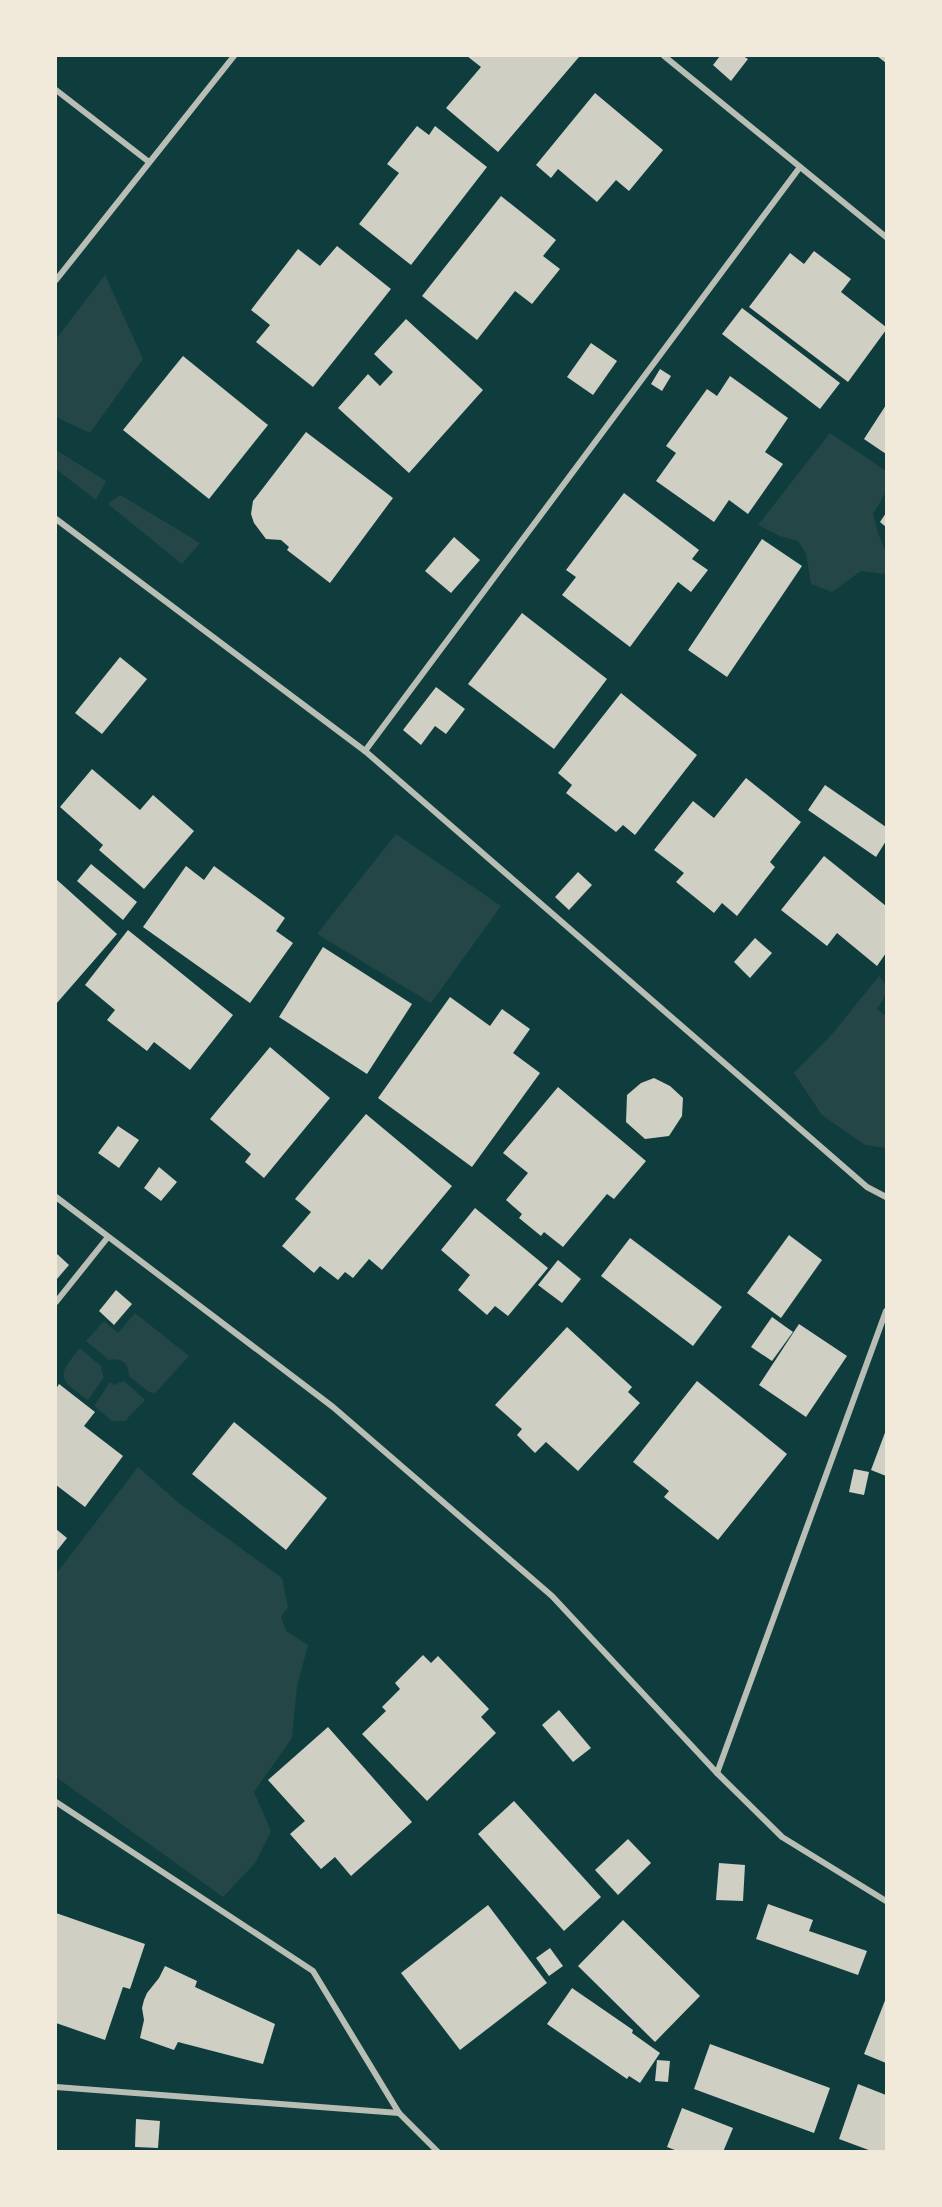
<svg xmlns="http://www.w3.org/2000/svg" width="942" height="2207" font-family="'Golos Text',sans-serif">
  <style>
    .green { fill: #244646 }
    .building { fill: #cfcfc3 }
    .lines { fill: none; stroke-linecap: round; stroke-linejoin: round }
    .minor { stroke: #b8beb3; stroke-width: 6 }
  </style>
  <rect width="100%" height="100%" fill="#0f3d3e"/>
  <g class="green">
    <path d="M105 275 143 359 90 433 56 417V339Z"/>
    <path d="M830 433 886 471V492L873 514 878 533 886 553V574L861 571 832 592 811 584 806 554 798 541 780 536 758 525Z"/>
    <path d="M56 450 106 481 96 500 56 469Z"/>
    <path d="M120 495 200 543 182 564 108 504Z"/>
    <path d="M396 834 501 906 431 1003 317 934Z"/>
    <path d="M879 976C891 990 886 994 877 1009L886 1016V1148L865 1145 822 1115 794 1073 833 1033Z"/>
    <path d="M135 1313 189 1356 155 1393 149 1392 129 1376C129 1363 120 1357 109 1360L86 1341 104 1321 118 1333Z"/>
    <path d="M80 1348 102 1367 101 1370 104 1377 88 1400C58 1378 56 1377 80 1348Z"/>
    <path d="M124 1381 145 1400 125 1421H112L94 1406 110 1382 114 1385Z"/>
    <path d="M138 1467 180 1504 282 1578 288 1607 281 1617 286 1631 308 1645 297 1686 292 1738 254 1792 271 1831 256 1862 223 1897 56 1777V1574Z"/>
  </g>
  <g class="building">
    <path d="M467 56H577L579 57 498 152 446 108 481 67Z"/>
    <path d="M720 56H743L748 59 731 81 713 65Z"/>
    <path d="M877 56H886V63Z"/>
    <path d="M595 93 663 150 629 191 616 180 597 202 558 169 551 178 536 165Z"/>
    <path d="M417 126 429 135 435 126 487 167 411 265 359 224 399 173 387 164Z"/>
    <path d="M501 196 556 240 543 256 560 269 532 304 515 291 477 340 422 296Z"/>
    <path d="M337 246 391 289 313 387 256 342 270 325 251 310 298 249 320 266Z"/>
    <path d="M814 251 851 279 841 292 886 327V330L848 382 749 307 790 253 804 264Z"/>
    <path d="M742 308 840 383 820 409 722 334Z"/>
    <path d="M406 319 483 390 409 473 338 408 368 374 380 386 393 372 374 354Z"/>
    <path d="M591 343 617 361 593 395 567 377Z"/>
    <path d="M183 356 268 425 209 499 123 430Z"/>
    <path d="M660 369 671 376 662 391 651 384Z"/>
    <path d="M730 376 788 418 765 452 783 464 748 514 729 500 714 522 656 481 676 453 666 446 707 389 717 396Z"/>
    <path d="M886 405V454L864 439Z"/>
    <path d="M306 432 393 498 330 583 287 550 289 547 281 540 266 539 254 523 251 514 253 501Z"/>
    <path d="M624 493 699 550 692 559 708 570 691 592 678 582 630 647 562 595 576 577 566 570Z"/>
    <path d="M886 513V527L880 522Z"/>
    <path d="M454 537 480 560 451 593 425 571Z"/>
    <path d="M762 539 802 566 727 677 688 650Z"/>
    <path d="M522 613 607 679 554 749 468 684Z"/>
    <path d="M120 657 147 679 102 734 75 713Z"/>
    <path d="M436 687 465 709 446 734 435 726 421 745 403 730Z"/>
    <path d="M621 693 697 755 635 835 623 825 616 832 566 793 572 785 558 773Z"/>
    <path d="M92 769 140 810 153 795 194 831 144 889 99 850 103 845 60 807Z"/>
    <path d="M746 778 801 822 770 862 775 867 737 916 722 903 714 913 676 882 684 873 654 850 693 801 714 818Z"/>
    <path d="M825 785 886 827V841L876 857 808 810Z"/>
    <path d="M824 856 886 906V953L877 966 837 933 827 946 781 910Z"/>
    <path d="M91 864 137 902 123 920 77 881Z"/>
    <path d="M186 866 204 880 214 866 285 918 276 931 293 943 250 1003 143 927Z"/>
    <path d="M578 872 592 885 569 910 555 897Z"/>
    <path d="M56 879 117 934 56 1004Z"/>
    <path d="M128 930 233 1015 190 1070 154 1042 147 1051 107 1020 115 1010 85 985Z"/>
    <path d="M755 938 772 953 750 978 734 962Z"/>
    <path d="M323 947 412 1004 367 1074 279 1017Z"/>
    <path d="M450 997 490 1026 502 1009 530 1029 513 1053 540 1073 472 1167 378 1098Z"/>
    <path d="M270 1047 330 1098 264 1178 245 1162 251 1154 210 1119Z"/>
    <path d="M654 1078 670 1086 683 1098 682 1116 669 1136 645 1139 626 1122 627 1095 641 1083Z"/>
    <path d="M558 1087 646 1161 614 1199 607 1194 563 1247 544 1232 541 1236 519 1218 522 1214 506 1200 528 1173 503 1153Z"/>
    <path d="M366 1114 452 1186 382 1270 369 1259 353 1278 345 1272 338 1280 320 1266 314 1273 282 1246 311 1212 295 1199Z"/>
    <path d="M118 1126 139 1140 119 1168 98 1153Z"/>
    <path d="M159 1167 177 1182 161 1201 144 1188Z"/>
    <path d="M475 1208 548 1268 508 1316 495 1306 487 1315 458 1290 470 1275 441 1250Z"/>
    <path d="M789 1235 822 1260 781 1318 747 1293Z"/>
    <path d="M630 1238 722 1307 693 1346 601 1276Z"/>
    <path d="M56 1253 69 1265 57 1279 56 1278Z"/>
    <path d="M558 1260 581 1279 562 1303 538 1285Z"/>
    <path d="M116 1290 132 1304 114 1325 99 1311Z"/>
    <path d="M772 1317 793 1332 772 1361 751 1347Z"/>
    <path d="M799 1324 847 1356 806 1417 759 1385Z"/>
    <path d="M567 1327 632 1387 628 1392 640 1403 578 1471 546 1442 535 1453 517 1435 522 1429 495 1405Z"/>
    <path d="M697 1381 787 1454 718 1540 664 1497 669 1491 633 1462Z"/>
    <path d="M59 1384 95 1412 84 1426 123 1456 85 1507 56 1485V1389Z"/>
    <path d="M234 1422 327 1498 286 1550 192 1474Z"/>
    <path d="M886 1430V1476L871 1470Z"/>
    <path d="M854 1469 869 1472 864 1495 849 1492Z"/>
    <path d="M56 1529 67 1538 56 1552Z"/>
    <path d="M423 1655 431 1663 438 1656 489 1709 481 1717 496 1733 427 1801 362 1734 386 1711 382 1707 400 1689 395 1683Z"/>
    <path d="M559 1710 591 1748 573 1762 542 1725Z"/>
    <path d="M328 1727 412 1822 351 1876 335 1857 321 1869 290 1834 305 1821 268 1780Z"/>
    <path d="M514 1801 601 1897 564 1931 478 1834Z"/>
    <path d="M628 1839 651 1863 618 1895 595 1870Z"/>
    <path d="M719 1863 745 1865 743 1901 716 1900Z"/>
    <path d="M768 1904 813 1920 809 1931 867 1951 858 1975 756 1939Z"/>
    <path d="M488 1905 547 1983 460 2050 401 1973Z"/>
    <path d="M56 1913 145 1944 130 1989 123 1987 105 2040 56 2023Z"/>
    <path d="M623 1920 700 1996 655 2042 578 1966Z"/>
    <path d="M550 1948 563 1966 549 1976 536 1958Z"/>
    <path d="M165 1966 197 1981 195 1987 275 2024 263 2064 178 2042 174 2050 140 2038 144 2020 142 2008 144 2000 147 1993 159 1978Z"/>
    <path d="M572 1988 633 2030 632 2033 660 2053 640 2083 629 2076 627 2079 547 2024Z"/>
    <path d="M886 1998V2063L864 2054Z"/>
    <path d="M710 2044 830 2088 814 2133 694 2089Z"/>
    <path d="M657 2060 670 2061 668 2082 655 2081Z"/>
    <path d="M858 2084 886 2095V2152H874L839 2139Z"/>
    <path d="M682 2108 733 2128 723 2152H680L667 2147Z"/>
    <path d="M136 2119 160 2121 158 2148 135 2147Z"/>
  </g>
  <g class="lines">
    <g class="minor">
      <path d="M664 56 886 237"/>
      <path d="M56 90 149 162"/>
      <path d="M56 280 234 56"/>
      <path d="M56 519 365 751 867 1187 886 1197"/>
      <path d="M365 751 800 167"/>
      <path d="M56 1197 333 1407 552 1596 717 1773 782 1837 886 1901"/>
      <path d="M56 1302 108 1237"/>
      <path d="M717 1773 886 1311"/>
      <path d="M56 1802 313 1971 399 2113 438 2152"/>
      <path d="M56 2087 399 2113"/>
    </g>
  </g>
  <rect width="942" height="2207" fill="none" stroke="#f1e9da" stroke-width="114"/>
</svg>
